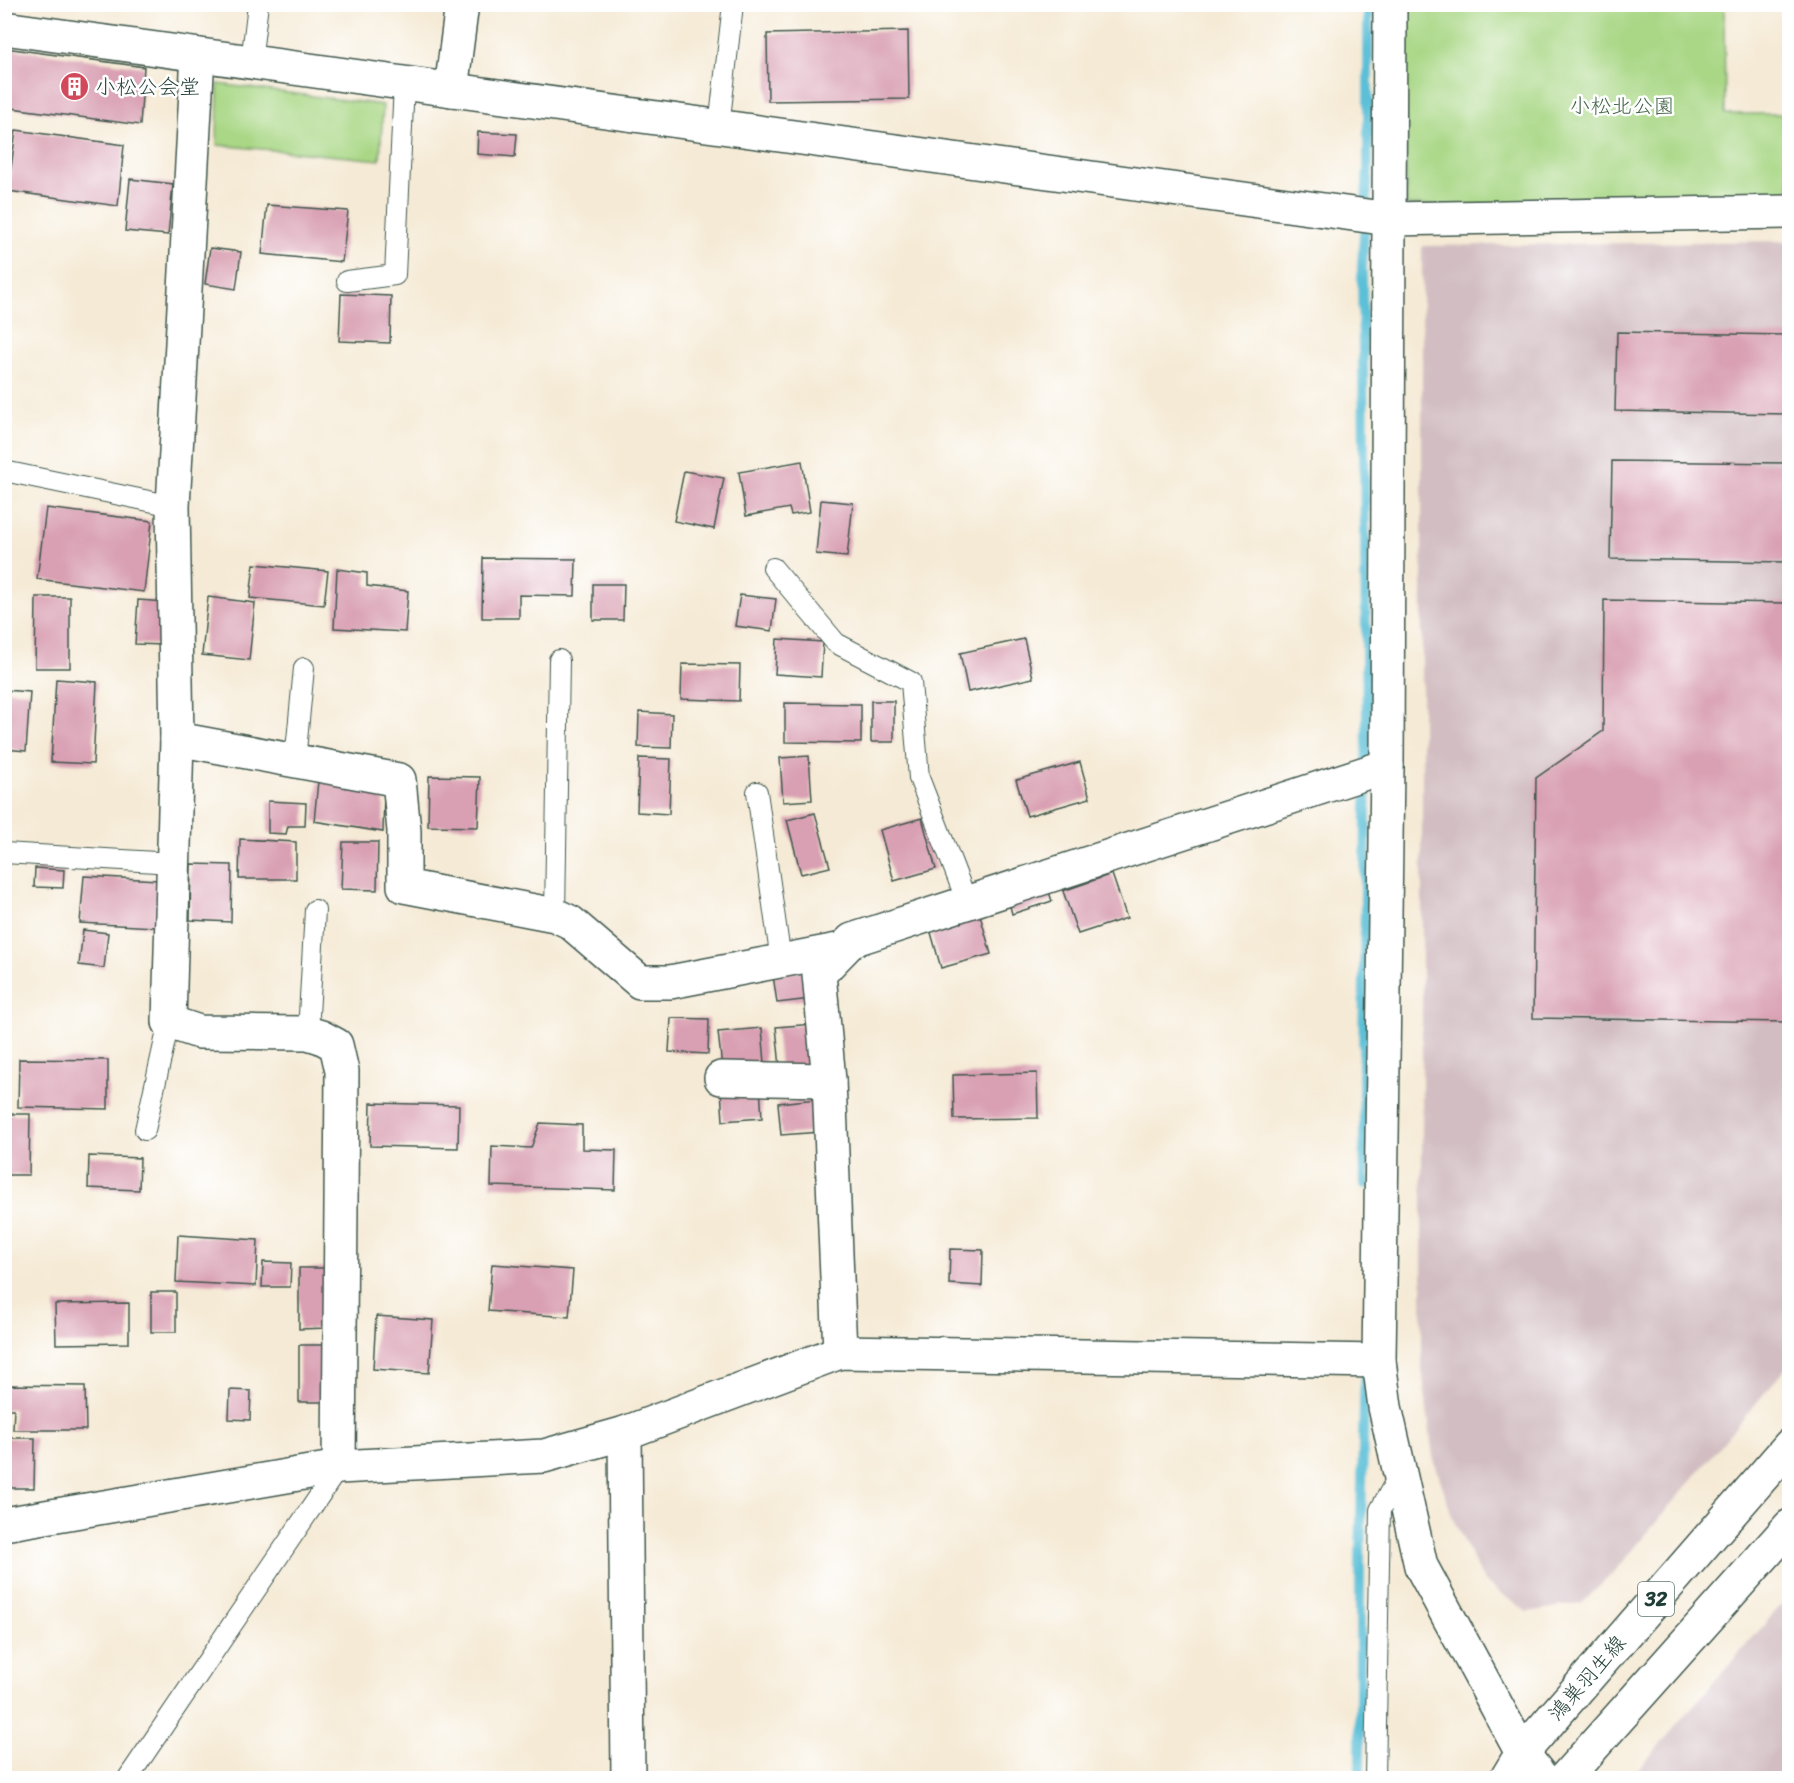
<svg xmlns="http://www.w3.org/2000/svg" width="1794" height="1783" font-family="Sriracha,'Klee One',sans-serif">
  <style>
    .industrial { fill: #d2bec2 }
    .green { fill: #a9d785; stroke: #648a5c; stroke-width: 1.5 }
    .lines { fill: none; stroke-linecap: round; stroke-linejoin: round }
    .stream { stroke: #5abfd7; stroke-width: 10 }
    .building { fill: #d9a0b3 }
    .service-casing { stroke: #3f574c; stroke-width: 22 }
    .minor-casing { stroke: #3f574c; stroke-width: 36 }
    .tertiary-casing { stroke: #3f574c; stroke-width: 36 }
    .primary-casing { stroke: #3f574c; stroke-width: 36 }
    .service { stroke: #fff; stroke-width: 20 }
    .minor { stroke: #fff; stroke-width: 33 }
    .tertiary { stroke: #fff; stroke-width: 33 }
    .primary { stroke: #fff; stroke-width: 33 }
    .labels { text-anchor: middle; stroke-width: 5; stroke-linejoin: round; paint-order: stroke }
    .shield { fill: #fff; stroke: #627771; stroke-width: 1.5 }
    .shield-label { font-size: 20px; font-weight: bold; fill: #1f3d34 }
    .poi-label { font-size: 21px; fill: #1f3d34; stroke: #fff; text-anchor: start }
    .park-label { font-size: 21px; fill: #426448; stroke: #fff }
    .street-label { font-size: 21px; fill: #1f3d34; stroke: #fff }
  </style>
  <rect width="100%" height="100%" fill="#fff"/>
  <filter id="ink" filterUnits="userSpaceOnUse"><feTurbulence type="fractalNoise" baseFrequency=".0167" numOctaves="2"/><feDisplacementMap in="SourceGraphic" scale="12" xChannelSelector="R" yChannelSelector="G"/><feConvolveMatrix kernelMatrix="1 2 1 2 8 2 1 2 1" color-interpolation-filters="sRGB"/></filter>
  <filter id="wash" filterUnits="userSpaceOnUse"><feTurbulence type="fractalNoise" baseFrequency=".008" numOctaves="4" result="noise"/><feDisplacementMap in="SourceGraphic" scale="24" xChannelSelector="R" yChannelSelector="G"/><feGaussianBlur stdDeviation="1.35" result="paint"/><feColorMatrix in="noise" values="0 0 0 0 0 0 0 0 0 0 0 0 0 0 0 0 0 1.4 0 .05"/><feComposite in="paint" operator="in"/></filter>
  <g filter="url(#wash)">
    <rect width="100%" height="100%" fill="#f5ead5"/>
    <g class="industrial">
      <path d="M1789 241V1364L1616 1570 1582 1603 1527 1612 1484 1581 1453 1519 1433 1457 1422 1369V246Z"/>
      <path d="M1789 1596V1778H1631Z"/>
    </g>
    <g class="green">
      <path d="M1405 5H1724L1725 114H1789V210L1406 205Z"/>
      <path d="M218 84 383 105 380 160 217 145Z"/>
    </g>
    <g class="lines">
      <g class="stream">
        <path d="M1365 1184 1363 1067 1367 724 1362 268 1368 169V4"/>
        <path d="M1360 1778V1560L1365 1368"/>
      </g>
    </g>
    <g id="blocks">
      <g class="building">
        <path d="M908 31 909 99 768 101 767 34Z"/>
        <path d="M5 48 144 67 140 125 4 107Z"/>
        <path d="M16 130 124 145 118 206 8 191Z"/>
        <path d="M478 132 517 134 515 157 477 154Z"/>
        <path d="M130 179 173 184 168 235 125 231Z"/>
        <path d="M267 205 348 211 342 262 262 254Z"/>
        <path d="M210 248 241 252 236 289 205 284Z"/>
        <path d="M341 294 391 296 390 343 339 341Z"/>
        <path d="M1617 332 1790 335V414L1615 411Z"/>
        <path d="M802 461 810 512 791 515 789 508 746 516 739 472Z"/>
        <path d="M1612 461 1790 463V562L1610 559Z"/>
        <path d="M684 471 724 478 714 529 674 521Z"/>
        <path d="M821 500 853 503 847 557 816 554Z"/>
        <path d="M46 508 152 521 144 592 37 579Z"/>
        <path d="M483 558 576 559 575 596 519 595V618H482Z"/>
        <path d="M254 564 328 571 324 605 250 598Z"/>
        <path d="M337 569 367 573V586L408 591 405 632 334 628Z"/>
        <path d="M593 584H624L623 620H593Z"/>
        <path d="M740 595 776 599 772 631 735 626Z"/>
        <path d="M36 597H70V668H35Z"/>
        <path d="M208 597 255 603 249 660 202 655Z"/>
        <path d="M138 600 166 602 164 645 135 644Z"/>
        <path d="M1604 600 1790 603V1022L1533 1018 1536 778 1603 731Z"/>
        <path d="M777 639 823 642 821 677 775 674Z"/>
        <path d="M1024 639 1033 678 968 692 960 653Z"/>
        <path d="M682 664 740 665 739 701 681 699Z"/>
        <path d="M56 679 97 682 93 764 51 762Z"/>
        <path d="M4 690 30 692 26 751 4 749Z"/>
        <rect x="871" y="701" width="23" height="41"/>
        <path d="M785 703 861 704V743L785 742Z"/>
        <path d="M639 712 672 714 671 748 638 747Z"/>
        <path d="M809 756 812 800 783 802 780 758Z"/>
        <path d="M639 758 671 759 669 814 637 812Z"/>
        <path d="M1080 762 1090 798 1027 816 1016 780Z"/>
        <path d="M429 776 480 777 478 827 428 826Z"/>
        <path d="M318 781 384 790 383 832 314 821Z"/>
        <path d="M268 801 306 803 305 826H288L286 834 268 833Z"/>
        <path d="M815 813 830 867 801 874 787 820Z"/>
        <path d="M922 818 936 869 894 881 880 830Z"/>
        <path d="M240 839 296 842V879H239Z"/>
        <path d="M343 842H378L377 890 341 889Z"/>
        <path d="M191 864 232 865 231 922 190 920Z"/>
        <path d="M35 868 64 870 63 888 34 887Z"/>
        <path d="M1112 874 1127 918 1078 934 1063 891Z"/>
        <path d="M84 876 158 880 155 927 80 923Z"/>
        <path d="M1047 886 1052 901 1012 914 1008 898Z"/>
        <path d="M980 915 991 954 941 968 930 929Z"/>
        <path d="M83 930 108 933 104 968 79 965Z"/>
        <path d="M806 970 811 999 777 1003 773 975Z"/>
        <path d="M671 1018 709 1019 708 1054 669 1052Z"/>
        <path d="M814 1024 818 1063 780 1067 776 1027Z"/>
        <path d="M762 1028 765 1063 722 1067 718 1032Z"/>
        <path d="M19 1059 108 1060V1109L18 1107Z"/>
        <path d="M1037 1073 1038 1118 954 1119 953 1075Z"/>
        <path d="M760 1087 762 1118 723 1121 721 1090Z"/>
        <path d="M817 1099 820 1132 781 1135 778 1103Z"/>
        <path d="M371 1103 459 1105 458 1148 370 1146Z"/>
        <path d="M4 1114H30L29 1175H4Z"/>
        <path d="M540 1123 582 1125V1149L616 1150 615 1190 491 1186 492 1146 531 1148Z"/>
        <path d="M89 1156 140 1158 139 1190 88 1188Z"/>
        <path d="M178 1235 258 1240 256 1286 176 1282Z"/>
        <path d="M950 1249 983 1250 982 1286 949 1284Z"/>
        <path d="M263 1262 291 1263 290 1287H262Z"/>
        <path d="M492 1264 573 1270 569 1317 488 1311Z"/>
        <path d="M299 1268H328L329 1328 299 1329Z"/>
        <rect x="151" y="1292" width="25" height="40"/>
        <path d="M129 1303V1343L56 1344 55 1304Z"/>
        <path d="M376 1316 433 1320 429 1373 373 1369Z"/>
        <rect x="299" y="1345" width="29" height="57"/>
        <path d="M4 1385 85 1386 86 1430H13L14 1409H4Z"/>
        <path d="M230 1390 251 1391 250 1420 229 1419Z"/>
        <path d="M4 1438H35L34 1488H4Z"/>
      </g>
    </g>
  </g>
  <g filter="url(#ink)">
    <use href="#blocks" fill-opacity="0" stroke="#3f574c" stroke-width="1.5"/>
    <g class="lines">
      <defs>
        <g id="service">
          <path d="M251 62 258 4"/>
          <path d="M719 127 733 4"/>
          <path d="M347 281 395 275 404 84"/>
          <path d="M4 471 173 506"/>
          <path d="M773 568 836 643 911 682 919 778 967 902"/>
          <path d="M295 761 304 668"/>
          <path d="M757 792 781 961"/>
          <path d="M4 853 173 863"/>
          <path d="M555 915 559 660"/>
          <path d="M308 1033 315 910"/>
          <path d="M145 1130 169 1022"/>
          <path d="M128 1778 339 1467"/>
          <path d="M1375 1778 1380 1510 1400 1473"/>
        </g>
        <g id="minor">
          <path d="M4 28 1389 219 1790 212"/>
          <path d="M451 90 462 4"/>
          <path d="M1389 219 1390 4"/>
          <path d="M177 739 399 780 404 831V886L555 915 570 922 640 982H670L843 949"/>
          <path d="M721 1078 829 1080"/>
          <path d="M840 1352 829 1080 819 974 852 940 1387 766"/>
          <path d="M339 1467 544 1456 625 1433"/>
          <path d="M4 1524 339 1467 342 1071 336 1045 321 1037 308 1033 199 1032 169 1022 177 739 173 506 198 55"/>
        </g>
        <g id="tertiary">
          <path d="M1389 219 1387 766 1379 1361 1385 1407 1421 1566 1522 1753 1542 1778"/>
          <path d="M628 1778 625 1433 840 1352 1379 1361"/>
        </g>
        <g id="primary">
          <path d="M1507 1778 1522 1753 1790 1445"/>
          <path d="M1565 1778 1790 1526"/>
        </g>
      </defs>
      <use href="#service" class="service-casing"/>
      <use href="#minor" class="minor-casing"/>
      <use href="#tertiary" class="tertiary-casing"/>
      <use href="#primary" class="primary-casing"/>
      <use href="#service" class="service"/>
      <use href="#minor" class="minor"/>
      <use href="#tertiary" class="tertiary"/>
      <use href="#primary" class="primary"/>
    </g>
  </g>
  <defs>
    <symbol id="building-disc" viewBox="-11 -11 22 22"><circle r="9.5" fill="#d1495b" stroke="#fff"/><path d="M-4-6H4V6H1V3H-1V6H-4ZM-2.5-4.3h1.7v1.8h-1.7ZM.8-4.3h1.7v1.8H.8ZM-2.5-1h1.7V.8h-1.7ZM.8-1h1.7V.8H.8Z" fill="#fff"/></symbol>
  </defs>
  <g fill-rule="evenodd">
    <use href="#building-disc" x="58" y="70" width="33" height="33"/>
  </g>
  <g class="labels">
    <rect class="shield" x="1638" y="1582" width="36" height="34" rx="4.5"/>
    <g class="shield-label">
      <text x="1656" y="1606">32</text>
    </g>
    <g class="poi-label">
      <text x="95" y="94">小松公会堂</text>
    </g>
    <g class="park-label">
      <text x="1622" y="113">小松北公園</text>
    </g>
    <g class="street-label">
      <text transform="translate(1587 1678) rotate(-49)" y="7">鴻巣羽生線</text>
    </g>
  </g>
  <rect width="1794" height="1783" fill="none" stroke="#fff" stroke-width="24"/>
</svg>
